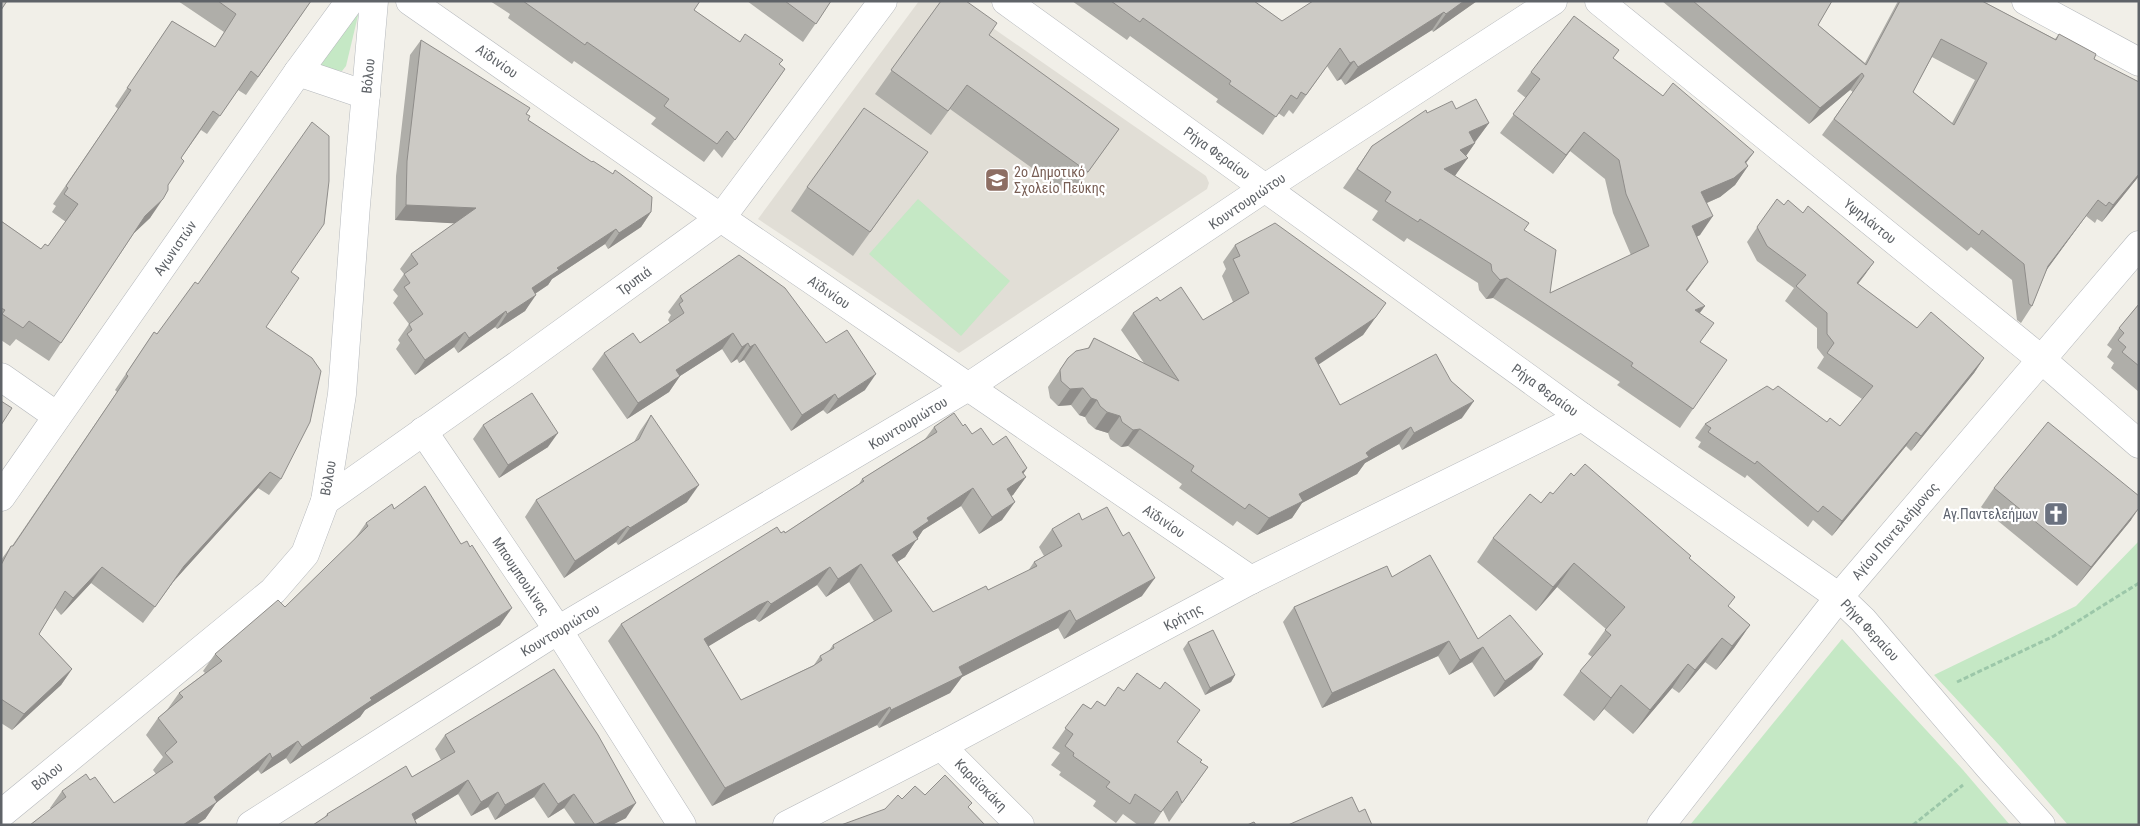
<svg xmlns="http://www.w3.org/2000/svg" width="2140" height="826" font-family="'Roboto Condensed',sans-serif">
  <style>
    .education { fill: #e1ded6 }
    .green { fill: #c5e8c5 }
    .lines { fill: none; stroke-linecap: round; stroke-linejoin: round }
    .street-casing { stroke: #b5b8bc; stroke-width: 29 }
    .path { stroke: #9cc7a9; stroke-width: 3; stroke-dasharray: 5 2.5; stroke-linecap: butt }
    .street { stroke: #fff; stroke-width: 28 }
    .wall { fill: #afaea9; fill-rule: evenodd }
    .shaded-wall { fill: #8f8d8a }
    .building { fill: #cccac5; stroke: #8f8d8a; fill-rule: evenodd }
    .labels { text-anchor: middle; stroke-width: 4.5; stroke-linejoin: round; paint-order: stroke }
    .street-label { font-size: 14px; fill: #5f6368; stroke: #fff }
    .education-label { font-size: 14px; fill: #785e54; stroke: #fff; text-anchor: start }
    .worship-label { font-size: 14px; fill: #5b616d; stroke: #fff; text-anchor: end }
  </style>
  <rect width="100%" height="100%" fill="#f1efe8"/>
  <path class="education" d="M919 1H954L1206 176 1209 183 1207 189 959 353 758 219Z"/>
  <g class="green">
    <path d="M361 3 346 66 342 71 319 68Z"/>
    <path d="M918 199 1010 281 961 336 869 254Z"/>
    <path d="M2139 541V825H2068L2000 746 1934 675 2076 606Z"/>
    <path d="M1842 639 1963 770 2010 825H1690Z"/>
  </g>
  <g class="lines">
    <defs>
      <g id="street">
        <path d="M410 1 721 218 1251 580"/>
        <path d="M1006 1 1582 417 1839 597 1863 620 1988 766 2041 825"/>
        <path d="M1599 1 2042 360 2139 444"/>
        <path d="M2026 1 2139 62"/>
        <path d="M298 72 366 95"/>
        <path d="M1 377 57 416"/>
        <path d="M423 431 558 630 682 825"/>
        <path d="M1 497 298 72 350 1"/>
        <path d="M325 501 519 364 721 218 883 1"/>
        <path d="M941 746 1020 825"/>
        <path d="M1 814 273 591 305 554 325 501 342 394 356 205 374 1"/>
        <path d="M251 825 558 630 968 387 1265 188 1553 1"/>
        <path d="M787 825 941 746 1251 580 1582 417"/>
        <path d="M1661 825 1839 597 2139 245"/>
      </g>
    </defs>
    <use href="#street" class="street-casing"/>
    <g class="path">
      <path d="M1957 682 2054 636 2139 583"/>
      <path d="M1913 825 1963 785"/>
    </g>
    <use href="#street" class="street"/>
  </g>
  <g class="wall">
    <path d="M178 1H311L246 95 238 90 207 134 201 130 181 158 168 185 150 218 134 233 49 361 16 339 10 346 1 340V221L41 249 48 246 66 222 52 212 56 206 53 204 118 109 115 106 172 21 215 47 224 32Z"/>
    <path d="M490 1H700L694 10 740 42 785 69 722 158 714 149 704 162 651 124 656 118 574 61 572 64 508 18 510 14Z"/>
    <path d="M747 1H831L803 42Z"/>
    <path d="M941 1 1119 129 1071 196 950 109 931 135 875 94Z"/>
    <path d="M1072 1H1254L1282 21 1477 1 1433 32 1432 30 1345 85 1341 79 1337 81 1327 66 1293 114 1289 110 1284 117 1278 113 1263 135 1216 102 1218 99 1130 36 1127 40Z"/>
    <path d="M1662 1H1832L1818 25 1865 63 1898 1H1982L2055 39 2059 34 2094 59 2139 176 2102 222 2097 219 2095 223 2086 216 2047 269 2032 306 2021 323 2017 320 2012 280 1971 247 1967 251 1822 135 1853 92 1850 90 1809 124ZM1932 57 1975 80 1952 123 1913 92Z"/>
    <path d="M421 40 526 114 528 120 651 212 641 227 608 249 605 244 552 279 548 285 535 294 525 311 497 329 495 327 458 353 454 347 415 375 396 349 400 343 398 340 409 324 393 303 398 296 393 290 404 274 400 269 411 254 455 223 395 220 396 176 410 55Z"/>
    <path d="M1613 58 1663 96 1754 152 1746 163 1748 166 1735 185 1720 197 1707 203 1700 235 1696 237 1694 281 1687 291 1699 313 1700 342 1693 409 1680 428 1617 385 1620 382 1524 318 1493 298 1486 299 1479 290 1478 283 1407 238 1404 242 1372 220 1378 211 1343 188 1372 146 1427 113 1456 109 1489 123 1475 142H1474L1475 143 1466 156 1455 176 1524 230 1550 293 1631 255 1613 213 1605 179 1570 151 1553 174 1500 133 1526 98 1517 91 1531 72Z"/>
    <path d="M928 152 853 256 791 211 807 187Z"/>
    <path d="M1777 199 1784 205 1803 213 1874 262 1858 284 1917 328 1984 358 1974 373 1911 451 1906 446 1832 536 1813 520 1808 527 1747 475 1745 478 1698 447 1701 442 1695 438 1705 424 1773 390 1827 422 1840 426 1862 399 1817 368 1824 357 1817 348V328L1785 301 1794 288 1757 261 1747 242Z"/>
    <path d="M1235 245 1386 303 1363 335 1318 364 1340 405 1462 418 1402 450 1399 444 1365 463 1357 474 1302 503 1292 518 1257 535 1237 521 1233 526 1179 488 1182 484 1128 446 1121 447 1110 439 1108 433 1095 429 1088 423 1085 417 1079 415 1071 405 1058 406 1050 398 1048 387 1068 358 1088 348 1094 338 1144 363 1121 330 1133 313 1160 301 1203 320 1233 302 1222 276 1226 269 1223 262Z"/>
    <path d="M291 272 266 327 281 479 269 495 258 488 173 582 143 623 91 583 61 615 55 608 39 634 72 669 61 685 12 730 1 723V560L11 546H12L117 392 115 390 154 332 157 334 198 284Z"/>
    <path d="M680 296 826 343 865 390 827 414 823 410 791 431 744 360 739 363 737 359 731 363 722 349 680 376 669 392 627 419 592 369 604 353 640 343 670 323 668 320 671 315 668 312Z"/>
    <path d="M2139 304V392L2111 368 2114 363 2107 357 2112 349 2107 345 2119 328Z"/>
    <path d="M651 415 687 502 618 545 616 542 564 578 525 517 536 500 634 442 640 431Z"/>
    <path d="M483 425 548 447 499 478 473 439Z"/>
    <path d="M963 426 972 434 993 445 1027 468 1023 474 1026 477 1013 495 1011 496 1002 520 979 534 961 506 923 530 905 557 897 562 933 612 988 590 1028 571 1034 562 1044 556 1039 547 1052 529 1082 520 1142 596 1064 639 1058 628 962 677 950 693 879 728 877 725 712 806 608 641 621 624 781 533H785L859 484 862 479 925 439 934 427ZM849 582 874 621 833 645 828 652 820 656 814 665 741 700 708 646 747 623 755 619 759 622 817 585 826 597Z"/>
    <path d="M1994 488 2131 520 2077 586 1981 507Z"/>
    <path d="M1553 494 1689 559 1728 606 1750 625 1734 648 1716 670 1705 662 1679 693 1672 688 1633 734 1604 709 1594 721 1563 695 1580 671 1592 657 1588 654 1606 629 1557 587 1536 611 1477 562 1493 538Z"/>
    <path d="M394 509 500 625 365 710 360 717 290 764 286 758 261 774 258 770 216 803 205 819 51 809 50 808 62 791 90 780 114 803 156 774 153 770 163 757 146 735 158 718 167 710 179 693 205 673 203 671 215 654 285 607 354 540 366 523Z"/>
    <path d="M1392 577 1478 639 1532 669 1494 697 1472 662 1449 675 1438 656 1322 708 1283 622 1294 607Z"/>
    <path d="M1188 642 1235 675 1231 682 1205 695 1183 649Z"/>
    <path d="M1083 704 1091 709 1105 706 1178 742 1200 762 1208 767 1169 822 1163 810 1153 825H1138L1123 814 1116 823 1093 806 1096 801 1059 775 1061 772 1051 765 1060 753 1052 748Z"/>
    <path d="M445 735 626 818 612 825H576L564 808 548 818 534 797 495 820 488 807 471 816 458 794 415 820 324 818 327 814 412 777 441 760 435 749Z"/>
  </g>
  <g class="shaded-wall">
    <path d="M1464 1H1477L1433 32 1446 14Z"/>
    <path d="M1444 12 1432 30 1345 85 1358 67Z"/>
    <path d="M1354 61 1341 79 1337 81 1350 63Z"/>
    <path d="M1862 73 1850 90 1809 124 1820 108Z"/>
    <path d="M1489 123 1475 142 1455 151 1469 132Z"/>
    <path d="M1584 132 1570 151 1553 174 1566 155Z"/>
    <path d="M1475 143 1463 160 1468 158 1454 177 1444 169 1460 150Z"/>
    <path d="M1754 152 1740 171 1748 166 1735 185 1720 197 1688 211 1701 192 1745 162Z"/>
    <path d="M2139 174V176L2102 222 2113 205Z"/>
    <path d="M163 199 150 218 132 235 145 216Z"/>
    <path d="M2098 200 2086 216 2037 283 2048 266Z"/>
    <path d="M406 205 476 208 465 224 395 220Z"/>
    <path d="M651 212 641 227 608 249 619 233Z"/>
    <path d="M1713 216 1700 235 1678 246 1692 226Z"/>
    <path d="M616 229 605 244 552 279 548 285 521 303 532 288 557 268Z"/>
    <path d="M1708 262 1694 281 1673 309 1686 290Z"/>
    <path d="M1874 262 1864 276 1847 297 1857 283Z"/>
    <path d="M1507 278 1493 298 1486 299 1500 280Z"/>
    <path d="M536 295 525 311 497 329 507 314Z"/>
    <path d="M1705 306 1691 325 1695 310Z"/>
    <path d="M506 311 495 327 458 353 469 338Z"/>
    <path d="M1375 318 1363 335 1303 375 1315 358Z"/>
    <path d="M465 332 454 347 415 375 425 360Z"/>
    <path d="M733 333 722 349 680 376 669 392 627 419 638 403 676 370Z"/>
    <path d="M748 343 737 359 731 363 742 347Z"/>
    <path d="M755 344 744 360 739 363 750 347Z"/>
    <path d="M1984 358 1974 373 1911 451 1921 436Z"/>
    <path d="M876 374 865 390 827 414 838 399Z"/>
    <path d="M1083 388 1071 405 1058 406 1070 389Z"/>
    <path d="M835 394 823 410 791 431 802 415Z"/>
    <path d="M1091 398 1097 400 1085 417 1079 415Z"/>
    <path d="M1474 401 1462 418 1402 450 1414 433Z"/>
    <path d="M1107 412 1120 416 1108 433 1095 429Z"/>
    <path d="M1411 427 1399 444 1365 463 1357 474 1302 503 1292 518 1257 535 1269 518 1299 494 1366 453 1371 449Z"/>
    <path d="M1140 429 1128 446 1121 447 1133 430Z"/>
    <path d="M1916 432 1906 446 1832 536 1842 521Z"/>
    <path d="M558 433 548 447 499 478 508 465Z"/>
    <path d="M1027 468 1017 483 1026 477 1013 495 994 507 1007 489 1022 472Z"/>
    <path d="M270 472 258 488 173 582 143 623 184 566Z"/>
    <path d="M699 485 687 502 618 545 630 528Z"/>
    <path d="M973 488 961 506 923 530 905 557 880 573 892 555 927 518Z"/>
    <path d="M1015 502 1002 520 979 534 992 517Z"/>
    <path d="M2139 508 2131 520 2077 586 2091 567Z"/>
    <path d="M628 526 616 542 564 578 575 561Z"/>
    <path d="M1574 563 1557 587 1536 611 1553 587Z"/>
    <path d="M861 564 849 582 826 597 838 579Z"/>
    <path d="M102 567 91 583 61 615 73 598Z"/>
    <path d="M830 567 817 585 759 622 771 604Z"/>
    <path d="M1155 578 1142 596 1064 639 1076 621Z"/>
    <path d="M768 601 755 619 747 623 691 657 704 639 759 605Z"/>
    <path d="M512 608 500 625 365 710 360 717 290 764 302 747 370 698Z"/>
    <path d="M1070 610 1058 628 962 677 950 693 879 728 891 710 959 667Z"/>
    <path d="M1750 625 1734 648 1716 670 1732 646Z"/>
    <path d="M1722 638 1705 662 1679 693 1695 670Z"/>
    <path d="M1449 641 1438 656 1322 708 1332 693Z"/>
    <path d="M1483 647 1472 662 1449 675 1460 660Z"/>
    <path d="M1543 654 1532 669 1494 697 1505 681Z"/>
    <path d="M1688 664 1672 688 1633 734 1650 710Z"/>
    <path d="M72 669 61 685 12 730 24 714Z"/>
    <path d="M1235 675 1231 682 1205 695 1210 688Z"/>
    <path d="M1621 685 1604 709 1594 721 1611 698Z"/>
    <path d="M890 707 877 725 712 806 725 788Z"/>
    <path d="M298 741 286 758 261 774 272 758Z"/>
    <path d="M270 753 258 770 216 803 205 819 196 825H183L214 797Z"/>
    <path d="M468 780 458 794 407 825 412 814Z"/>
    <path d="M544 783 534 797 495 820 505 805Z"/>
    <path d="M498 792 488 807 471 816 481 802Z"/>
    <path d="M574 794 564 808 548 818 558 804Z"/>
    <path d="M636 803 626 818 612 825H595Z"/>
  </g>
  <g class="building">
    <path d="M1 1H7L1 10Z"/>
    <path d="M218 1H311L258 77 251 71 220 116 213 111 181 158 184 161 168 185V190L163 199 145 216 61 343 29 321 23 328 2 314 5 310 1 308V221L41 249 45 244 48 246 78 204 64 194 68 188 66 186 131 90 127 88 172 21 215 47 236 14Z"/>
    <path d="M523 1H700L694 10 740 42 745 34 783 60 779 64 785 69 735 140 727 131 717 144 664 106 669 99 587 42 585 45Z"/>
    <path d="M785 1H831L816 24Z"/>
    <path d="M941 1H966L997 23 989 35 1119 129 1088 172 967 85 948 111 891 70Z"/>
    <path d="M1111 1H1254L1282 21 1313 1H1464L1446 14 1444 12 1358 67 1354 61 1350 63 1340 48 1306 95 1301 92 1297 99 1291 95 1276 117 1229 84 1231 81 1143 18 1140 22Z"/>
    <path d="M1693 1H1832L1818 25 1866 65 1900 1H1982L2056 40 2059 34 2096 54 2094 59 2139 82V174L2113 205 2109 202 2106 206 2098 200 2048 266 2032 306 2029 304 2024 264 1982 230 1979 235 1834 119 1864 76 1862 73 1820 108ZM1941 39 1987 63 1954 125 1913 92Z"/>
    <path d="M1574 16 1619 50 1613 58 1663 96 1673 83 1754 152 1745 162 1748 166 1734 178 1701 192 1713 216 1692 226 1708 262 1686 290 1705 306 1695 310 1714 323 1700 342 1727 360 1693 409 1631 366 1633 363 1538 299 1507 278 1500 280 1492 271 1491 264 1420 219 1418 222 1385 201 1391 192 1357 169 1372 146 1426 110 1427 113 1452 101 1456 109 1476 99 1489 123 1469 132 1475 143 1460 150 1468 158 1444 169 1529 223 1524 230 1556 250 1550 293 1649 246 1626 194 1619 160 1584 132 1566 155 1513 114 1540 79 1531 72Z"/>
    <path d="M421 40 530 108 526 114 530 116 528 120 592 162 593 161 613 174 615 170 652 197 651 212 619 233 616 229 557 268 559 270 532 288 536 295 507 314 506 311 469 338 465 332 425 360 407 334 412 330 409 324 423 314 404 287 410 283 404 274 418 264 411 254 476 208 406 205 407 161Z"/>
    <path d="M864 108 928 152 870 232 807 187Z"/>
    <path d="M312 122 329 136V181L324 224 291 272 299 278 266 327 312 358 321 371 310 422 281 479 270 472 184 566 155 607 102 567 73 598 65 591 39 634 72 669 24 714 1 699V565L11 546H13L128 376 126 374 154 332 157 334 195 282 198 284Z"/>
    <path d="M1777 199 1784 205 1788 200 1803 213 1808 206 1874 262 1857 283 1917 328 1931 312 1984 358 1921 436 1916 432 1842 521 1823 506 1818 512 1757 461 1755 464 1708 432 1711 428 1705 424 1767 386 1773 390 1778 386 1827 422 1830 418 1840 426 1873 386 1827 353 1834 343 1827 334V313L1796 286 1806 275 1767 246 1757 227Z"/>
    <path d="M1275 223 1386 303 1375 318 1315 358 1340 405 1436 354 1451 381 1474 401 1414 433 1411 427 1371 449 1366 453 1369 457 1299 494 1303 501 1269 518 1249 504 1245 509 1191 471 1194 466 1140 429 1133 430 1122 422 1120 416 1107 412 1100 406 1097 400 1091 398 1083 388 1070 389 1061 381 1060 370 1068 358 1076 351 1089 348 1094 338 1179 381 1133 313 1157 297 1160 301 1181 287 1203 320 1249 293 1233 259 1240 256 1235 245Z"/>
    <path d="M739 255 785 288 826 343 847 330 876 374 838 399 835 394 802 415 755 344 750 347 748 343 742 347 733 333 676 370 680 376 638 403 604 353 633 333 640 343 684 313 679 304 683 301 680 296Z"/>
    <path d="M2139 304V366L2122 352 2126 347 2118 340 2124 333 2119 328Z"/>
    <path d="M532 393 558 433 508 465 483 425Z"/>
    <path d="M1 401 12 408 1 425Z"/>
    <path d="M954 413 963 426 965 424 972 434 981 428 993 445 1006 436 1027 468 1022 472 1026 477 1007 489 1015 502 992 517 973 488 927 518 929 521 913 532 918 539 892 555 933 612 986 586 988 590 1037 566 1034 562 1062 546 1052 529 1079 513 1082 520 1107 507 1123 536 1129 532 1155 578 1076 621 1070 610 959 667 963 675 891 710 890 707 725 788 621 624 777 527 781 533 784 531 785 533 864 481 862 479 937 432 934 427ZM861 564 892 611 833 645 834 648 820 656 822 660 813 666 741 700 704 639 759 605 768 601 771 604 830 567 838 579Z"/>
    <path d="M651 415 699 485 630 528 628 526 575 561 536 500 639 439Z"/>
    <path d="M2048 422 2139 496V508L2091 567 1994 488Z"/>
    <path d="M1585 464 1691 556 1689 558 1735 597 1728 606 1750 625 1732 646 1722 638 1695 670 1688 664 1650 710 1621 685 1611 698 1580 671 1611 635 1605 630 1625 607 1574 563 1553 587 1493 538 1530 494 1541 503 1550 492 1553 494 1571 473 1574 476Z"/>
    <path d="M425 486 461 544 467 541 470 547 472 545 512 608 370 698 372 700 302 747 298 741 272 758 270 753 214 797 217 802 183 825H30L66 797 62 791 86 774 90 780 95 777 114 803 173 762 165 753 177 742 158 718 183 697 179 693 222 661 215 654 278 600 285 607 368 526 366 523 392 504 394 509Z"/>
    <path d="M1430 555 1478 639 1510 615 1543 654 1505 681 1483 647 1460 660 1449 641 1332 693 1294 607 1387 566 1392 577Z"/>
    <path d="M1213 630 1235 675 1210 688 1188 642Z"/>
    <path d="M554 669 598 735 636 803 595 825 574 794 558 804 544 783 505 805 498 792 481 802 468 780 412 814 417 825H313L328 815 327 814 406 766 412 777 455 752 445 735Z"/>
    <path d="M1137 673 1160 689 1165 682 1200 710 1177 742 1202 760 1200 762 1208 767 1182 803 1177 791 1161 812 1135 794 1130 804 1106 787 1110 782 1073 756 1074 753 1065 746 1073 734 1065 728 1083 704 1091 709 1097 701 1105 706 1118 687 1124 691Z"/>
    <path d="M945 775 972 803 968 807 985 825H841L885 809 898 795 902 799 915 786 925 795Z"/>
    <path d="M1352 797 1359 812 1365 809 1372 825H1288Z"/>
    <path d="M1254 822 1256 825H1247Z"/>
  </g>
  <defs>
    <symbol id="school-square" viewBox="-11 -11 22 22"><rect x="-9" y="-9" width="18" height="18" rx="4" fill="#8d6e63" stroke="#fff"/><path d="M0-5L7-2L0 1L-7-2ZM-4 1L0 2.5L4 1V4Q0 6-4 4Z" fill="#fff"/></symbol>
    <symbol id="church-square" viewBox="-11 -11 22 22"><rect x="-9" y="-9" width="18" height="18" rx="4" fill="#6b7280" stroke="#fff"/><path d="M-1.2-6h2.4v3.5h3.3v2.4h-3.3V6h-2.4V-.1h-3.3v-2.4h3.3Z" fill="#fff"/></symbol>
  </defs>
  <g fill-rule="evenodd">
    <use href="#school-square" x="983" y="166" width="28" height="28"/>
    <use href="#church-square" x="2042" y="500" width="28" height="28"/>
  </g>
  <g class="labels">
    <g class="street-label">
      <text transform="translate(497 61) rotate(35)" y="5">Αϊδινίου</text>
      <text transform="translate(368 76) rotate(-84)" y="5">Βόλου</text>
      <text transform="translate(1217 153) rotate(36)" y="5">Ρήγα Φεραίου</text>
      <text transform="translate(1247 201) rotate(-34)" y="5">Κουντουριώτου</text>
      <text transform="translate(1870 221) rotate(39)" y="5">Υψηλάντου</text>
      <text transform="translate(175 248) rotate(-55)" y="5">Αγωνιστών</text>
      <text transform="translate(634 281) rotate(-36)" y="5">Τρυπιά</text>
      <text transform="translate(829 292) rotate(34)" y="5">Αϊδινίου</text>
      <text transform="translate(1545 390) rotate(36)" y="5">Ρήγα Φεραίου</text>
      <text transform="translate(908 423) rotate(-31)" y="5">Κουντουριώτου</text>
      <text transform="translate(328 478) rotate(-80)" y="5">Βόλου</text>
      <text transform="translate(1164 521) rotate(34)" y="5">Αϊδινίου</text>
      <text transform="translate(1895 531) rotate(-49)" y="5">Αγίου Παντελεήμονος</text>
      <text transform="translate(521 576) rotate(56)" y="5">Μπουμπουλίνας</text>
      <text transform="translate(1183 617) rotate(-28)" y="5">Κρήτης</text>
      <text transform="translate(560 630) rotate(-31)" y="5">Κουντουριώτου</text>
      <text transform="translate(1870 630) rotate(47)" y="5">Ρήγα Φεραίου</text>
      <text transform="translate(47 776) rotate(-39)" y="5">Βόλου</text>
      <text transform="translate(981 785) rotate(45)" y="5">Καραϊσκάκη</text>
    </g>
    <g class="education-label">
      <text x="1014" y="177">2ο Δημοτικό<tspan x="1014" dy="16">Σχολείο Πεύκης</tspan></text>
    </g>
    <g class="worship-label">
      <text x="2038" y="519">Αγ.Παντελεήμων</text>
    </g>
  </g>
  <rect width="2140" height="826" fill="none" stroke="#5f6368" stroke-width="5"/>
</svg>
